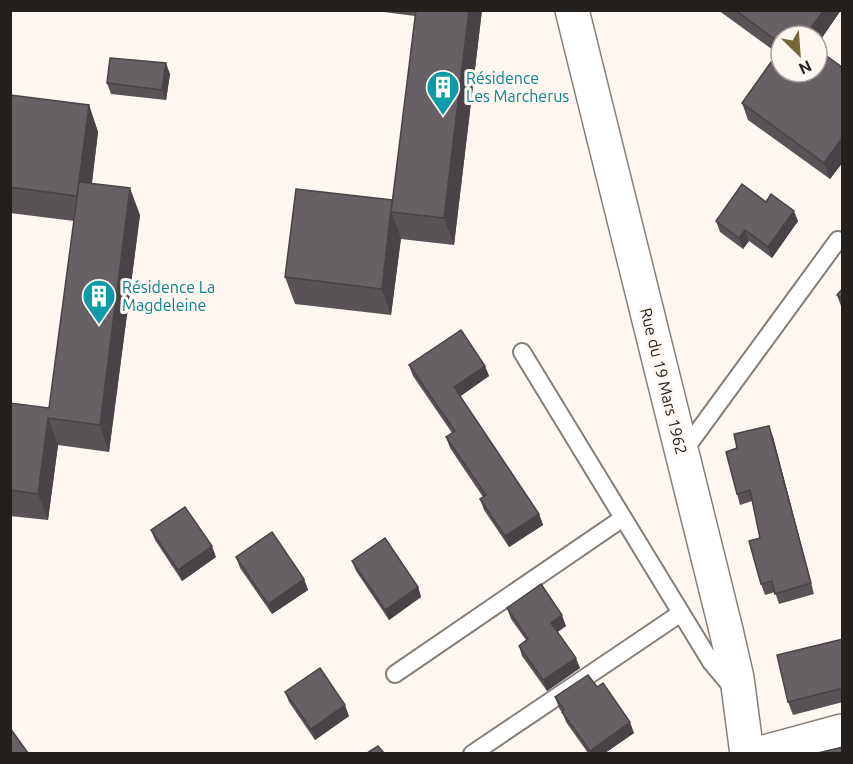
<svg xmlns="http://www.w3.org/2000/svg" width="853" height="764" font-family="Ubuntu,sans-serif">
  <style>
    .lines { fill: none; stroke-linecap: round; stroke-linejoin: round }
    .lane-casing { stroke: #857f7a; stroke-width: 20 }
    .street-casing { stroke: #857f7a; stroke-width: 36 }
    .lane { stroke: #fff; stroke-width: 16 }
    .street { stroke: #fff; stroke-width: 33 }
    .wall { fill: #595357 }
    .shaded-wall { fill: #484347 }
    .building { fill: #676065; stroke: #484347; stroke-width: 1.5 }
    .labels { text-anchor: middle; stroke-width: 6; stroke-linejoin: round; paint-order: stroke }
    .culture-label { font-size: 16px; fill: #0d838f; stroke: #fef7f1; text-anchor: start }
    .street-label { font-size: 16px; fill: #23201e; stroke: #fef7f1 }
  </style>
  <rect width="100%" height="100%" fill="#fef7f1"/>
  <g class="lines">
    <defs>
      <g id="lane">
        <path d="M522 352 711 662 732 687"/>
        <path d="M683 452 838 240"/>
        <path d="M395 674 623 518"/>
        <path d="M472 754 681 613"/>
      </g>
      <g id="street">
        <path d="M572 10 726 630 737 678 747 754"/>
        <path d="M757 754 842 731"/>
      </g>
    </defs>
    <use href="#lane" class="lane-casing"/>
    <use href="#street" class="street-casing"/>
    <use href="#lane" class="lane"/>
    <use href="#street" class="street"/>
  </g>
  <g class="wall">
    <path d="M368 10H482L454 245 401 239V238L391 315 295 304 285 277 393 202 415 16Z"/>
    <path d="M718 10H841L817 45V36H781V72L843 68V162L830 179 748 120 742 103 777 53Z"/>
    <path d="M170 74 166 100 111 94 107 83Z"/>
    <path d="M10 95 89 105 98 132 92 183 140 215 109 452 58 445 48 520 10 516V403L49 408 74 221 10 213Z"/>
    <path d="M766 202 798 221 772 258 749 241 743 249 720 232 716 221Z"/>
    <path d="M843 288V307L841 306 837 295Z"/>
    <path d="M409 365 485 366 489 376 460 396 539 514 543 525 509 547 484 510 480 499 483 497 450 448 446 437 452 433 413 376Z"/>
    <path d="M773 437 814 594 779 604 775 592 765 595 761 584 760 538 752 501 740 505 737 494Z"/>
    <path d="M151 530 216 557 182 581 155 540Z"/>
    <path d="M236 557 304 579 308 590 272 614 240 568Z"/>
    <path d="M352 561 418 587 421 597 389 620 356 571Z"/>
    <path d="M507 608 566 626 558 632 580 668 547 691 522 656 519 646 526 640 511 619Z"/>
    <path d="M843 639V702L793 715 788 702Z"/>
    <path d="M597 687 634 733 605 753H588L566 722 563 714 559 708 555 697Z"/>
    <path d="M285 692 349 716 315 740 289 702Z"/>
  </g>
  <g class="shaded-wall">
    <path d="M469 10H482L454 245 444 218Z"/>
    <path d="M824 10H841L817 45V36H805Z"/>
    <path d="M166 63 170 74 166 100 162 90Z"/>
    <path d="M89 105 98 132 87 222 77 196Z"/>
    <path d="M843 137V162L830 179 824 163Z"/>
    <path d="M130 188 140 215 109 452 100 425Z"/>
    <path d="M392 200 391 212 401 238 391 315 382 289Z"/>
    <path d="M794 211 798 221 772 258 768 247Z"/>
    <path d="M745 230 749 241 743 249 739 238Z"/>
    <path d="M485 366 489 376 458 398 454 387Z"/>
    <path d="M48 418 58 445 48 520 38 494Z"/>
    <path d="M769 426 773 437 814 594 811 583Z"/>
    <path d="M539 514 543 525 509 547 505 536Z"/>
    <path d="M212 546 216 557 182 581 178 570Z"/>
    <path d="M304 579 308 590 272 614 268 604Z"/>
    <path d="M418 587 421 597 389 620 385 610Z"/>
    <path d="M562 615 566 626 555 633 551 623Z"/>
    <path d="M576 658 580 668 547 691 543 680Z"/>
    <path d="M345 705 349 716 315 740 311 729Z"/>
    <path d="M630 722 634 733 605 753H591L590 751Z"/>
  </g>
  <g class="building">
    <path d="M416 10H469L444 218 391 212Z"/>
    <path d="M735 10H824L805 36H781V44Z"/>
    <path d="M781 48V72H817V49L843 68V137L824 163 742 103Z"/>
    <path d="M110 58 166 63 162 90 107 83Z"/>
    <path d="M10 95 89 105 77 196 10 187Z"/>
    <path d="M79 182 130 188 100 425 48 418 38 494 10 490V403L49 408Z"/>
    <path d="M742 184 766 202 771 194 794 211 768 247 745 230 739 238 716 221Z"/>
    <path d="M296 189 392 200 382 289 285 277Z"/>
    <path d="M843 288V299L837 295Z"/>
    <path d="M461 330 485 366 454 387 539 514 505 536 480 499 486 495 446 437 455 431 409 365Z"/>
    <path d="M769 426 811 583 775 594 772 581 761 584 749 541 760 538 750 490 737 494 726 452 737 448 734 434Z"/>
    <path d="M185 507 212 546 178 570 151 530Z"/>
    <path d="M272 532 304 579 268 604 236 557Z"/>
    <path d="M385 538 418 587 385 610 352 561Z"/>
    <path d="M541 584 562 615 551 623 576 658 543 680 519 646 528 639 507 608Z"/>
    <path d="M843 639V688L788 702 777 655Z"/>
    <path d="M320 668 345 705 311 729 285 692Z"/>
    <path d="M588 675 597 687 603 683 630 722 590 751 562 712 564 710 555 697Z"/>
    <path d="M10 728 28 753H10Z"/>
    <path d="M378 746 384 753H367Z"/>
    <path d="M843 747V753H818Z"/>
  </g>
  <defs>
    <symbol id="building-pin" viewBox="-11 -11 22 30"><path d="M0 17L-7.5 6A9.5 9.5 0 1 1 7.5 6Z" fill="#0f9aa8" stroke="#fef7f1"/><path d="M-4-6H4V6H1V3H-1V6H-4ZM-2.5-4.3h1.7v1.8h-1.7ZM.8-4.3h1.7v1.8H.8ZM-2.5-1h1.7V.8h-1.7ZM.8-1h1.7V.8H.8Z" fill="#fff"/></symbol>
  </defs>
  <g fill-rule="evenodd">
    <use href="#building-pin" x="424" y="68" width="38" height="52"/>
    <use href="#building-pin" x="80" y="277" width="38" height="52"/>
  </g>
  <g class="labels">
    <g class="culture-label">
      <text x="466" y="84">Résidence<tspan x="466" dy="18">Les Marcherus</tspan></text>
      <text x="122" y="293">Résidence La<tspan x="122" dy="18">Magdeleine</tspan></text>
    </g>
    <g class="street-label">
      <text transform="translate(664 381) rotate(76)" y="6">Rue du 19 Mars 1962</text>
    </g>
  </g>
  <rect width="853" height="764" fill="none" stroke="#23201e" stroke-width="24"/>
  <g transform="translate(799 54) rotate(155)"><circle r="28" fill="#fef7f1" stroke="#a6a19d" stroke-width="1.5"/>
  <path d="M0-4.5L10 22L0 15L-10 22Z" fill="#766835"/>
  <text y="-9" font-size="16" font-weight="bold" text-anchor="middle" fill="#23201e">N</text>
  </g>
</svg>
